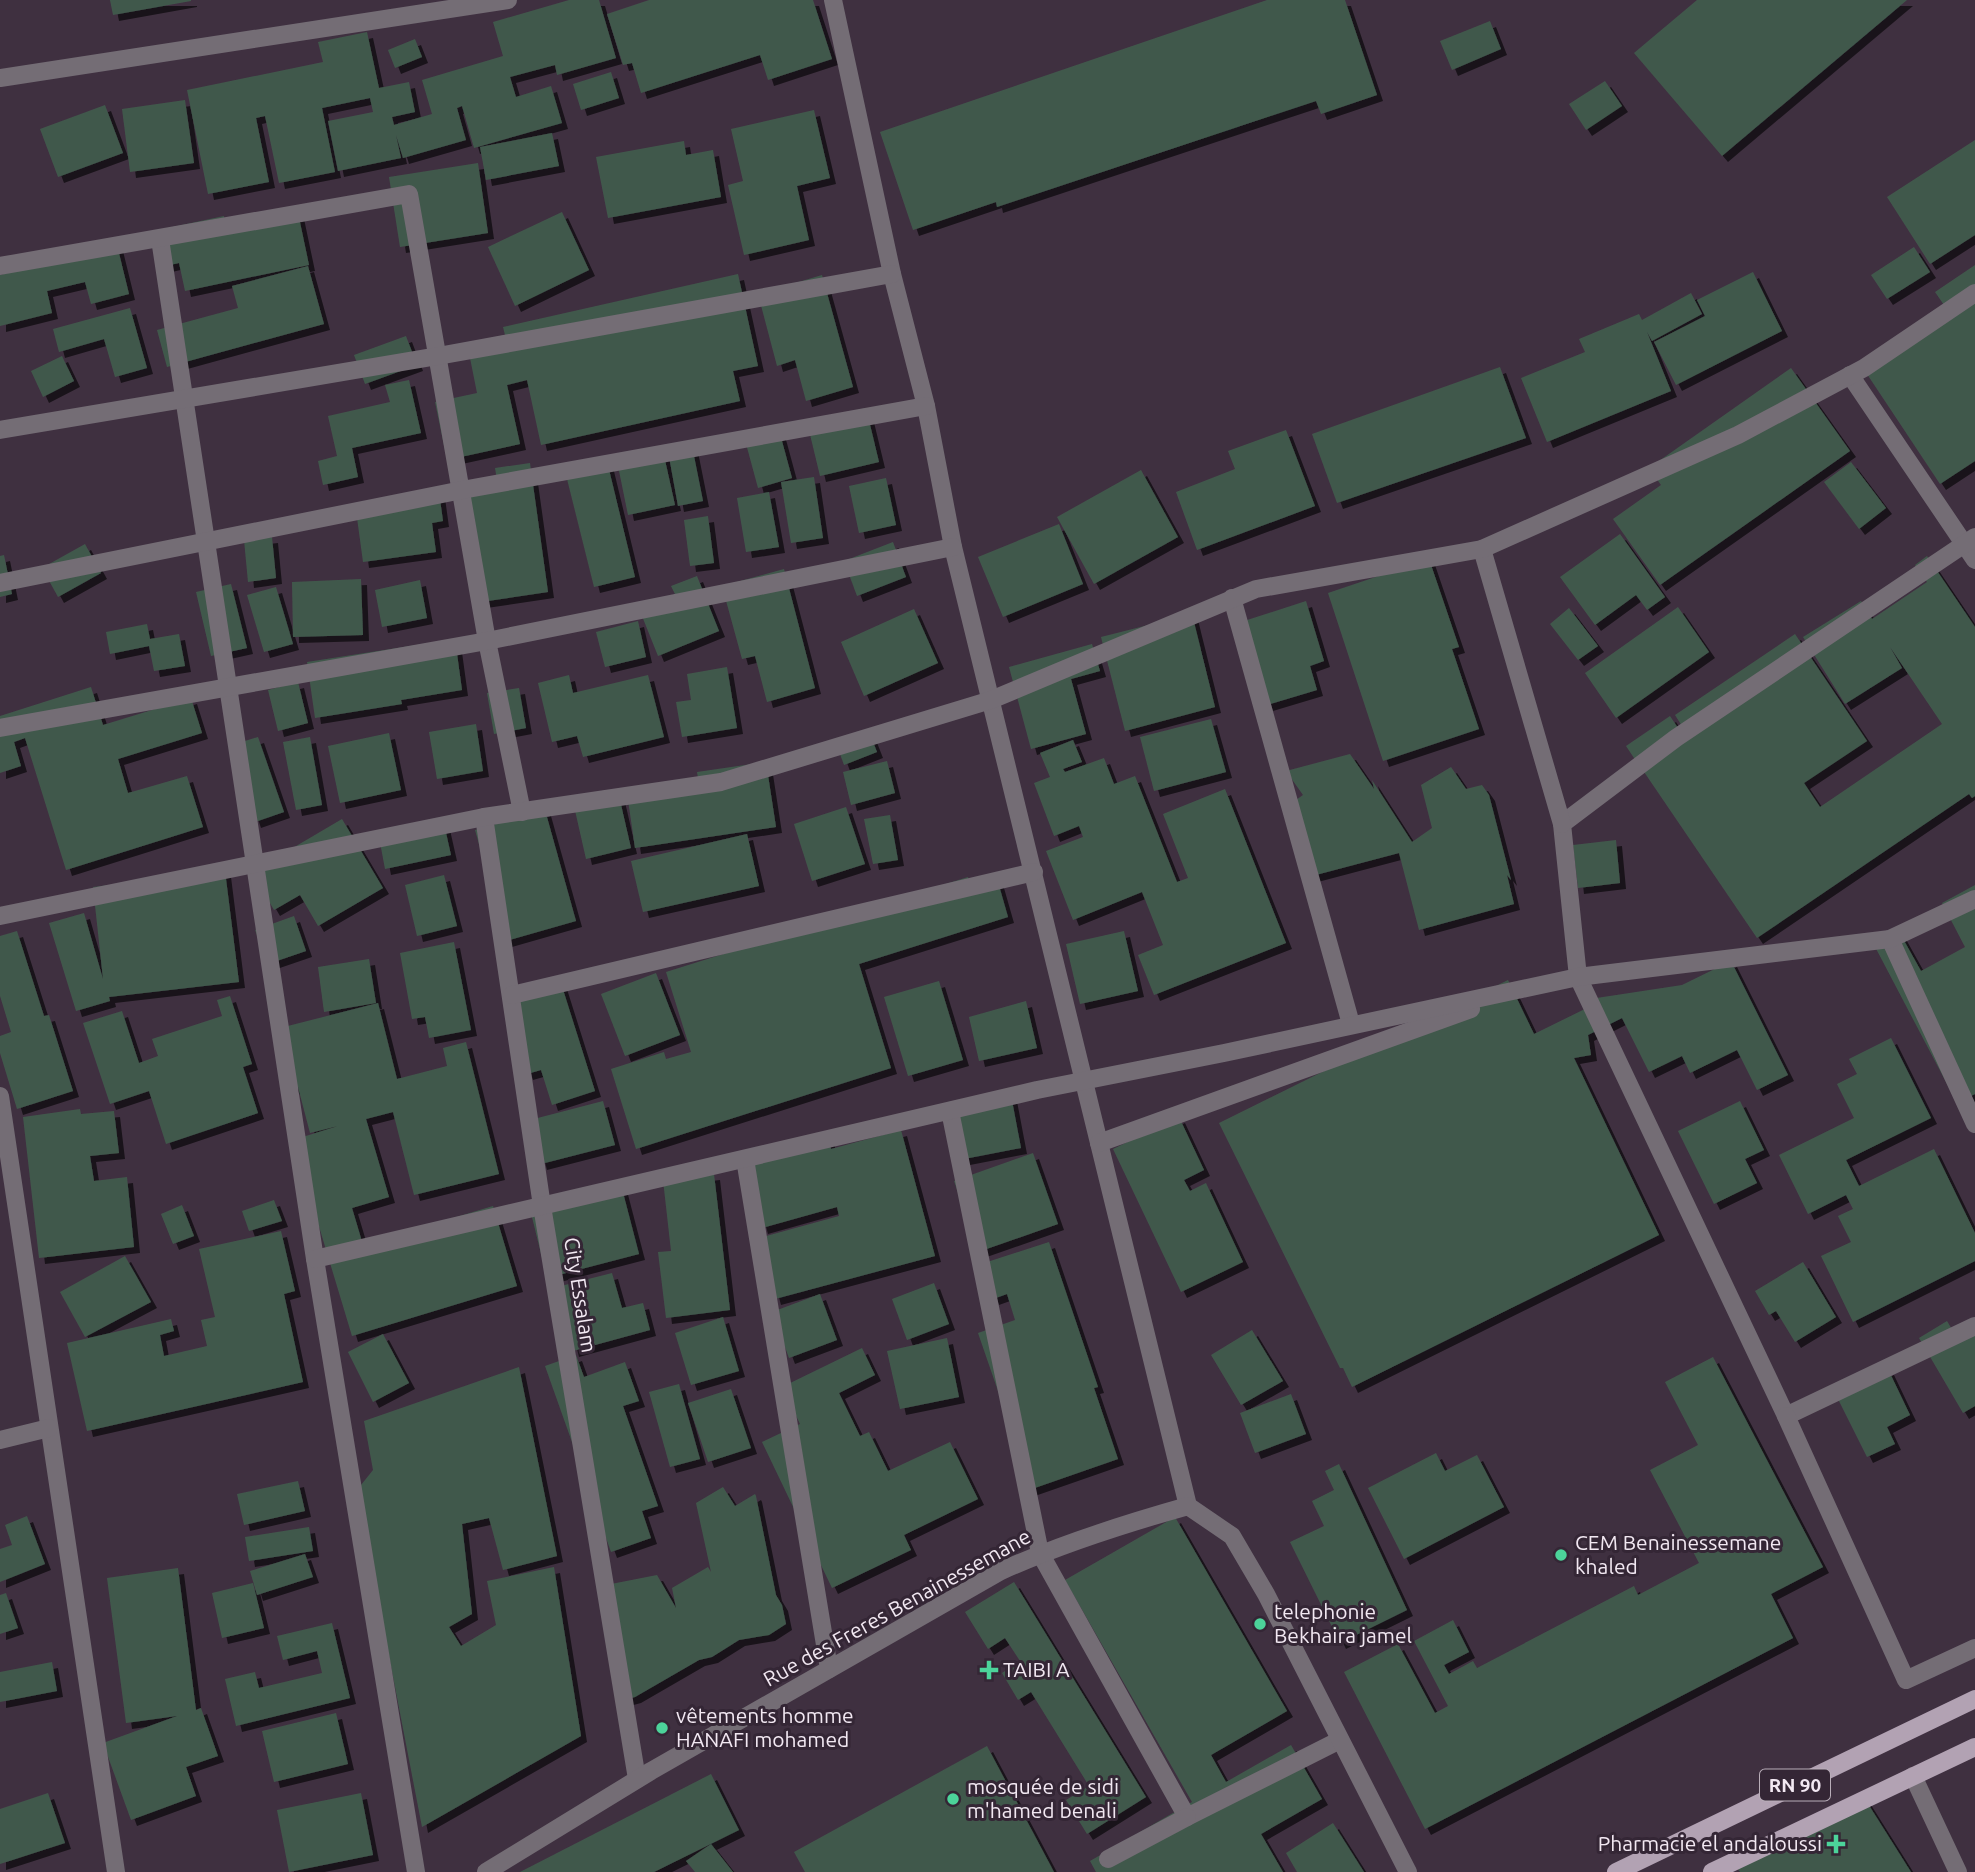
<svg xmlns="http://www.w3.org/2000/svg" width="1975" height="1872" font-family="Ubuntu,sans-serif">
  <style>
    .building { fill: #41584c; filter: url(#shadow) }
    .lines { fill: none; stroke-linecap: round; stroke-linejoin: round }
    .minor { stroke: #746d75; stroke-width: 18 }
    .primary { stroke: #b2a2b3; stroke-width: 18 }
    .poi-dot { fill: #4cd39a; stroke: #342635; stroke-width: 2.5 }
    .labels { text-anchor: middle; stroke-width: 6; stroke-linejoin: round; paint-order: stroke }
    .shield { fill: #342635; stroke: #b9aeb9; stroke-width: 2 }
    .shield-label { font-size: 19px; font-weight: bold; fill: #f2e8f2 }
    .street-label { font-size: 21px; fill: #f2e8f2; stroke: #342635 }
    .poi-label { font-size: 21px; fill: #f2e8f2; stroke: #342635; text-anchor: start }
  </style>
  <defs>
    <filter id="shadow"><feDropShadow dx="6" dy="6" stdDeviation="0" flood-color="#0009"/></filter>
  </defs>
  <rect width="100%" height="100%" fill="#3f3040"/>
  <g class="building">
    <path d="M110 0H191V1L113 15Z"/>
    <path d="M569 0H599L616 58 557 75 555 65 510 77 516 97 551 86 562 123 474 148 462 106 457 108 466 140 403 158 396 135 401 158 338 171 328 121 373 112 370 98 322 108 335 172 279 183 265 116 256 118 269 182 208 194 187 90 323 62 318 42 367 32 379 88 409 82 415 112 392 117 394 125 432 114 422 80 503 56 493 22Z"/>
    <path d="M649 0H813L832 59 768 80 760 55 641 93 632 63 623 65 607 14Z"/>
    <path d="M1267 0H1345L1377 95 1321 114 1316 101 997 207 996 202 913 230 880 132Z"/>
    <path d="M1697 0H1907L1722 156 1634 53Z"/>
    <path d="M1490 21 1501 49 1452 70 1440 41Z"/>
    <path d="M415 39 422 57 395 68 388 50Z"/>
    <path d="M611 72 619 98 581 110 573 84Z"/>
    <path d="M1605 81 1622 106 1586 130 1569 104Z"/>
    <path d="M185 100 194 163 130 172 122 109Z"/>
    <path d="M105 105 123 153 58 177 40 129Z"/>
    <path d="M814 110 830 178 797 186 809 240 744 255 728 185 743 181 731 129Z"/>
    <path d="M552 133 559 166 486 180 480 147Z"/>
    <path d="M1975 140V235L1930 264 1887 197Z"/>
    <path d="M684 141 686 155 713 150 721 197 608 218 596 157Z"/>
    <path d="M478 163 488 233 400 247 389 177Z"/>
    <path d="M297 208 309 265 185 291 179 263 157 268 149 232 224 216 225 224Z"/>
    <path d="M562 212 589 270 515 306 488 247Z"/>
    <path d="M117 245 129 294 91 304 85 282 47 291 52 313 0 326V275Z"/>
    <path d="M1914 247 1930 272 1887 299 1871 275Z"/>
    <path d="M1975 265V461L1940 484 1859 362 1944 305 1935 292Z"/>
    <path d="M308 266 324 324 167 367 157 330 238 308 232 286Z"/>
    <path d="M1753 272 1782 331 1676 385 1654 342 1705 316 1697 300Z"/>
    <path d="M738 274 758 366 733 371 740 401 541 445 527 380 507 385 520 444 447 460 435 402 477 393 467 343 505 335 503 327Z"/>
    <path d="M822 275 853 387 806 401 795 360 777 366 758 294Z"/>
    <path d="M1691 293 1702 314 1652 341 1647 332 1671 391 1547 442 1521 378 1585 352 1579 339 1639 314 1642 320Z"/>
    <path d="M130 308 147 368 115 377 104 339 59 352 53 329Z"/>
    <path d="M406 336 417 365 365 384 354 355Z"/>
    <path d="M62 356 74 381 43 397 31 371Z"/>
    <path d="M1500 367 1526 438 1337 503 1312 434Z"/>
    <path d="M1791 368 1850 451 1660 585 1613 519 1661 485 1649 468Z"/>
    <path d="M409 380 421 433 352 448 358 477 323 485 318 461 337 456 328 416 390 402 385 385Z"/>
    <path d="M866 408 879 462 820 476 807 422Z"/>
    <path d="M779 430 792 478 758 488 745 440Z"/>
    <path d="M1286 430 1315 506 1197 550 1176 492 1235 469 1228 451Z"/>
    <path d="M692 446 703 501 678 506 668 451Z"/>
    <path d="M663 451 675 505 628 515 617 461Z"/>
    <path d="M606 457 635 577 594 587 564 467Z"/>
    <path d="M1851 462 1886 508 1859 529 1824 482Z"/>
    <path d="M530 463 548 592 474 603 457 486 497 480 495 468Z"/>
    <path d="M1141 470 1178 537 1094 584 1057 517Z"/>
    <path d="M814 477 823 538 791 543 781 482Z"/>
    <path d="M886 478 896 525 859 533 849 486Z"/>
    <path d="M439 492 443 521 432 523 436 552 363 562 355 503Z"/>
    <path d="M769 492 779 547 746 552 737 498Z"/>
    <path d="M708 516 714 563 690 566 684 520Z"/>
    <path d="M1059 524 1083 584 1003 617 978 557Z"/>
    <path d="M1620 534 1665 597 1647 610 1636 595 1595 625 1560 577Z"/>
    <path d="M272 537 276 578 248 582 244 540Z"/>
    <path d="M893 542 906 577 857 596 844 561Z"/>
    <path d="M85 544 101 573 58 597 42 568Z"/>
    <path d="M4 555 12 594 0 597V556Z"/>
    <path d="M1927 556 1975 627V796L1972 798 1969 794 1757 938 1640 766 1687 734 1675 715 1795 634 1867 741 1804 783 1820 807 1942 724 1890 647 1902 668 1845 704 1803 637 1861 601 1872 619 1927 582 1915 565Z"/>
    <path d="M1429 559 1459 647 1452 649 1479 729 1383 761 1328 593Z"/>
    <path d="M784 569 815 688 767 702 755 656 742 659 722 586Z"/>
    <path d="M697 576 719 631 658 656 640 611 676 596 671 586Z"/>
    <path d="M361 579 363 635 293 637 292 582Z"/>
    <path d="M420 580 427 618 382 627 375 590Z"/>
    <path d="M231 584 247 648 211 656 196 592Z"/>
    <path d="M276 587 293 644 264 652 247 595Z"/>
    <path d="M1306 601 1324 661 1310 666 1317 690 1267 705 1241 622Z"/>
    <path d="M1678 607 1709 652 1616 718 1585 673Z"/>
    <path d="M1569 608 1598 646 1578 660 1550 624Z"/>
    <path d="M914 609 938 663 864 696 841 642Z"/>
    <path d="M1192 614 1215 707 1125 731 1101 637Z"/>
    <path d="M638 621 646 657 605 667 596 632Z"/>
    <path d="M147 624 150 639 179 634 185 666 154 671 149 646 110 654 106 632Z"/>
    <path d="M455 639 462 690 401 700 402 704 315 718 307 662Z"/>
    <path d="M1092 644 1100 671 1071 679 1086 734 1031 749 1009 667Z"/>
    <path d="M727 667 737 728 682 737 676 702 691 700 687 674Z"/>
    <path d="M569 675 573 693 648 675 664 737 583 757 577 736 552 742 538 683Z"/>
    <path d="M298 682 308 723 278 731 268 690Z"/>
    <path d="M91 687 103 725 191 698 202 733 118 759 128 793 187 776 203 827 66 870 25 738 14 742 21 766 0 773V716Z"/>
    <path d="M519 688 526 728 494 734 487 693Z"/>
    <path d="M1670 716 1682 734 1638 764 1626 746Z"/>
    <path d="M1211 719 1226 772 1154 791 1140 737Z"/>
    <path d="M476 724 483 771 437 779 429 732Z"/>
    <path d="M868 729 877 752 844 765 836 743Z"/>
    <path d="M389 733 401 790 340 803 328 746Z"/>
    <path d="M258 737 284 812 255 822 229 746Z"/>
    <path d="M310 737 322 805 296 810 283 742Z"/>
    <path d="M1073 740 1082 762 1063 769 1065 772 1104 758 1114 784 1135 776 1177 882 1188 878 1163 814 1225 789 1286 943 1154 995 1138 955 1163 945 1142 892 1073 920 1046 851 1083 837 1079 826 1054 836 1034 783 1050 777 1040 753Z"/>
    <path d="M1350 754 1374 789 1372 780 1412 842 1432 828 1421 785 1451 767 1466 789 1482 785 1489 795 1511 880 1507 875 1514 904 1419 930 1399 853 1312 876 1293 802 1303 795 1286 771Z"/>
    <path d="M887 761 895 793 851 805 843 772Z"/>
    <path d="M766 762 776 827 635 848 628 800 700 790 697 772Z"/>
    <path d="M619 796 631 848 586 859 574 806Z"/>
    <path d="M846 807 865 864 812 881 794 824Z"/>
    <path d="M545 810 576 921 506 941 475 830Z"/>
    <path d="M890 815 898 860 873 864 864 819Z"/>
    <path d="M342 819 383 888 318 926 300 895 274 910 252 872Z"/>
    <path d="M444 824 451 855 385 869 379 837Z"/>
    <path d="M747 834 759 886 643 912 631 861Z"/>
    <path d="M1616 840 1620 883 1578 888 1573 845Z"/>
    <path d="M225 871 239 982 109 997 110 1001 76 1011 49 923 84 913 103 979 93 887Z"/>
    <path d="M444 875 457 926 417 936 405 885Z"/>
    <path d="M996 875 1008 917 859 964 891 1068 636 1149 611 1069 664 1052 666 1059 691 1052 666 972 968 877 970 883Z"/>
    <path d="M1975 885V1094L1957 1103 1872 941 1897 928 1921 971 1965 947 1942 903Z"/>
    <path d="M294 916 306 951 268 964 255 930Z"/>
    <path d="M17 931 44 1016 49 1015 73 1091 17 1109 0 1053V1036L11 1032 0 996V936Z"/>
    <path d="M1124 931 1138 991 1080 1004 1066 944Z"/>
    <path d="M454 942 471 1030 429 1038 425 1017 412 1019 400 953Z"/>
    <path d="M369 959 376 1003 324 1012 318 967Z"/>
    <path d="M1731 961 1788 1075 1757 1090 1737 1050 1690 1073 1682 1056 1649 1072 1622 1018 1588 1035 1591 1055 1574 1058 1659 1235 1352 1387 1343 1368H1340L1219 1123 1508 980 1534 1034 1591 1006 1590 999 1682 985Z"/>
    <path d="M656 973 680 1035 625 1056 601 994Z"/>
    <path d="M560 980 595 1091 552 1105 541 1070 527 1074 503 998Z"/>
    <path d="M939 981 963 1060 908 1076 884 997Z"/>
    <path d="M230 996 252 1064 243 1067 258 1113 166 1144 149 1091 110 1104 83 1023 122 1011 139 1063 158 1056 152 1039 222 1016 217 1000Z"/>
    <path d="M1026 1001 1037 1048 979 1061 969 1017Z"/>
    <path d="M378 1003 397 1079 447 1066 443 1048 466 1042 499 1174 414 1195 393 1112 366 1119 389 1197 352 1208 363 1245 493 1206 517 1286 352 1336 293 1140 338 1126 310 1133 298 1087 291 1089 276 1029Z"/>
    <path d="M1891 1038 1931 1118 1846 1160 1859 1186 1934 1149 1975 1233V1261L1853 1322 1821 1256 1851 1242 1838 1216 1853 1209 1846 1195 1808 1214 1779 1155 1854 1118 1837 1084 1857 1074 1849 1059Z"/>
    <path d="M1010 1090 1021 1148 959 1160 948 1102Z"/>
    <path d="M603 1101 615 1145 541 1164 530 1120Z"/>
    <path d="M1740 1101 1764 1150 1745 1159 1757 1183 1714 1204 1678 1131Z"/>
    <path d="M80 1109 81 1114 114 1111 119 1153 90 1156 94 1181 127 1177 134 1247 39 1258 23 1117Z"/>
    <path d="M1179 1117 1204 1170 1184 1180 1190 1191 1206 1183 1243 1262 1181 1292 1113 1149Z"/>
    <path d="M901 1130 935 1256 775 1299 759 1238 839 1216 837 1207 762 1228 743 1157 827 1134 831 1149Z"/>
    <path d="M1033 1153 1058 1224 978 1252 954 1181Z"/>
    <path d="M714 1174 730 1310 666 1318 658 1252 671 1251 663 1180Z"/>
    <path d="M620 1181 639 1254 547 1278 529 1205Z"/>
    <path d="M274 1200 282 1221 249 1231 242 1211Z"/>
    <path d="M182 1205 194 1236 173 1244 161 1214Z"/>
    <path d="M281 1231 295 1291 284 1294 303 1382 87 1431 67 1343 171 1319 174 1331 160 1335 164 1356 207 1346 201 1320 215 1317 199 1249Z"/>
    <path d="M1049 1242 1098 1387 1094 1388 1118 1459 1029 1490 1018 1449 978 1333 1015 1320 1007 1294 993 1299 981 1264Z"/>
    <path d="M125 1256 151 1302 85 1337 60 1292Z"/>
    <path d="M1803 1262 1836 1317 1795 1342 1776 1311 1769 1315 1755 1291Z"/>
    <path d="M612 1273 622 1308 643 1303 650 1330 573 1351 557 1287Z"/>
    <path d="M934 1283 949 1324 907 1340 892 1299Z"/>
    <path d="M820 1294 837 1340 789 1358 772 1312Z"/>
    <path d="M723 1317 739 1371 691 1385 675 1333Z"/>
    <path d="M1947 1321 1959 1341 1975 1332V1406L1963 1413 1919 1338Z"/>
    <path d="M1252 1330 1283 1381 1241 1405 1211 1355Z"/>
    <path d="M383 1334 409 1383 373 1402 348 1352Z"/>
    <path d="M947 1338 959 1397 900 1409 887 1351Z"/>
    <path d="M862 1348 875 1375 839 1393 860 1436 869 1432 888 1471 950 1442 978 1499 904 1535 911 1550 832 1588 762 1442 800 1424 782 1387Z"/>
    <path d="M576 1355 584 1377 625 1362 639 1401 623 1406 658 1506 642 1511 651 1538 611 1552 545 1366Z"/>
    <path d="M1713 1357 1823 1567 1771 1594 1793 1638 1425 1829 1344 1672 1398 1644 1435 1713 1448 1706 1414 1641 1453 1620 1469 1652 1444 1665 1449 1674 1473 1661 1477 1668 1634 1586 1638 1595 1699 1563 1650 1470 1698 1445 1665 1382Z"/>
    <path d="M519 1367 557 1556 503 1570 489 1518 462 1524 472 1614 449 1627 461 1646 496 1625 487 1581 554 1567 581 1736 422 1827 357 1490 373 1470 364 1421Z"/>
    <path d="M1888 1369 1910 1415 1887 1427 1895 1444 1867 1457 1836 1395Z"/>
    <path d="M679 1384 700 1459 670 1467 649 1392Z"/>
    <path d="M731 1389 751 1448 708 1462 688 1403Z"/>
    <path d="M1291 1394 1306 1434 1255 1453 1240 1413Z"/>
    <path d="M1436 1453 1445 1471 1477 1455 1504 1507 1404 1559 1368 1488Z"/>
    <path d="M1339 1464 1407 1610 1340 1643 1290 1542 1324 1526 1312 1501 1334 1490 1325 1471Z"/>
    <path d="M298 1481 305 1511 244 1525 237 1494Z"/>
    <path d="M723 1487 735 1506 755 1494 756 1496 776 1595 782 1605 786 1624 769 1635 739 1640 712 1657 699 1660 635 1697 620 1701 601 1586 657 1575 676 1608 672 1588 708 1567 711 1572 696 1503Z"/>
    <path d="M27 1516 45 1564 0 1582V1549L12 1545 5 1525Z"/>
    <path d="M1175 1517 1287 1711 1211 1755 1226 1782 1291 1745 1322 1799 1261 1834 1283 1872H1096L1090 1861 1192 1802 1065 1580Z"/>
    <path d="M309 1527 313 1551 249 1561 245 1537Z"/>
    <path d="M305 1554 313 1577 257 1595 250 1571Z"/>
    <path d="M178 1568 196 1710 201 1708 218 1756 186 1767 196 1796 131 1820 103 1743 177 1716 126 1723 107 1578Z"/>
    <path d="M1014 1582 1146 1797 1087 1834 1066 1800 1089 1786 1031 1692 1018 1700 1002 1673 1020 1661 1005 1638 988 1649 965 1612Z"/>
    <path d="M253 1583 264 1628 222 1638 212 1593Z"/>
    <path d="M6 1593 18 1628 0 1634V1595Z"/>
    <path d="M332 1623 350 1698 236 1726 225 1679 255 1672 259 1688 322 1673 317 1651 283 1660 277 1636Z"/>
    <path d="M52 1662 57 1691 0 1702V1672Z"/>
    <path d="M336 1713 348 1764 274 1782 262 1731Z"/>
    <path d="M987 1746 1054 1872H805L794 1852Z"/>
    <path d="M711 1774 739 1830 654 1872H520Z"/>
    <path d="M48 1793 65 1843 0 1864V1809Z"/>
    <path d="M361 1793 373 1855 289 1872 277 1810Z"/>
    <path d="M1865 1799 1911 1872H1740L1735 1865Z"/>
    <path d="M1333 1823 1364 1872H1297L1286 1853Z"/>
    <path d="M711 1844 733 1872H695L686 1861Z"/>
  </g>
  <g class="lines">
    <g class="minor">
      <path d="M833 0 892 274 926 406 953 547 1188 1506"/>
      <path d="M0 78 508 0"/>
      <path d="M160 239 315 1259 416 1872"/>
      <path d="M0 266 409 194 487 641 522 812"/>
      <path d="M1850 375 1975 560"/>
      <path d="M0 430 438 356 892 274"/>
      <path d="M1975 537 1676 738 1562 824 1578 977 1786 1416 1975 1326"/>
      <path d="M1482 549 1562 824"/>
      <path d="M0 583 462 490 926 406"/>
      <path d="M1232 598 1351 1024"/>
      <path d="M0 728 487 641 953 547"/>
      <path d="M484 817 542 1206 637 1779"/>
      <path d="M0 916 484 817 721 782 991 700 1256 589 1482 549 1738 435 1864 368 1975 293"/>
      <path d="M1890 939 1975 1124"/>
      <path d="M512 995 1034 872"/>
      <path d="M0 1096 116 1872"/>
      <path d="M950 1111 1040 1553 1187 1817 1340 1740"/>
      <path d="M1099 1143 1471 1009"/>
      <path d="M745 1159 829 1669"/>
      <path d="M315 1259 1037 1090 1224 1053 1578 977 1890 939 1975 899"/>
      <path d="M1786 1416 1906 1680 1975 1648"/>
      <path d="M0 1440 49 1428"/>
      <path d="M1913 1776 1958 1872"/>
      <path d="M1108 1859 1187 1817"/>
      <path d="M486 1872 651 1771 1001 1571C1061 1544 1124 1524 1188 1506L1232 1536 1266 1594 1408 1872"/>
    </g>
    <g class="primary">
      <path d="M1616 1872 1975 1699"/>
      <path d="M1712 1872 1975 1747"/>
    </g>
  </g>
  <g class="poi-dot">
    <circle cx="1561" cy="1555" r="7"/>
    <circle cx="1260" cy="1624" r="7"/>
    <path d="M985.5 1659.5h7v7h7v7h-7v7h-7v-7h-7v-7h7z"/>
    <circle cx="662" cy="1728" r="7"/>
    <circle cx="953" cy="1799" r="7"/>
    <path d="M1832.5 1833.5h7v7h7v7h-7v7h-7v-7h-7v-7h7z"/>
  </g>
  <g class="labels">
    <rect class="shield" x="1760" y="1769.5" width="70" height="31" rx="5"/>
    <g class="shield-label">
      <text x="1795" y="1792">RN 90</text>
    </g>
    <g class="street-label">
      <text transform="translate(580 1295) rotate(81)" y="7">City Essalam</text>
      <text transform="translate(897 1608) rotate(-29)" y="7">Rue des Freres Benainessemane</text>
    </g>
    <g class="poi-label">
      <text x="1575" y="1550">CEM Benainessemane<tspan x="1575" dy="24">khaled</tspan></text>
      <text x="1274" y="1619">telephonie<tspan x="1274" dy="24">Bekhaira jamel</tspan></text>
      <text x="1003" y="1677">TAIBI A</text>
      <text x="676" y="1723">vêtements homme<tspan x="676" dy="24">HANAFI mohamed</tspan></text>
      <text x="967" y="1794">mosquée de sidi<tspan x="967" dy="24">m'hamed benali</tspan></text>
      <text x="1822" y="1851" text-anchor="end">Pharmacie el andaloussi</text>
    </g>
  </g>
</svg>
